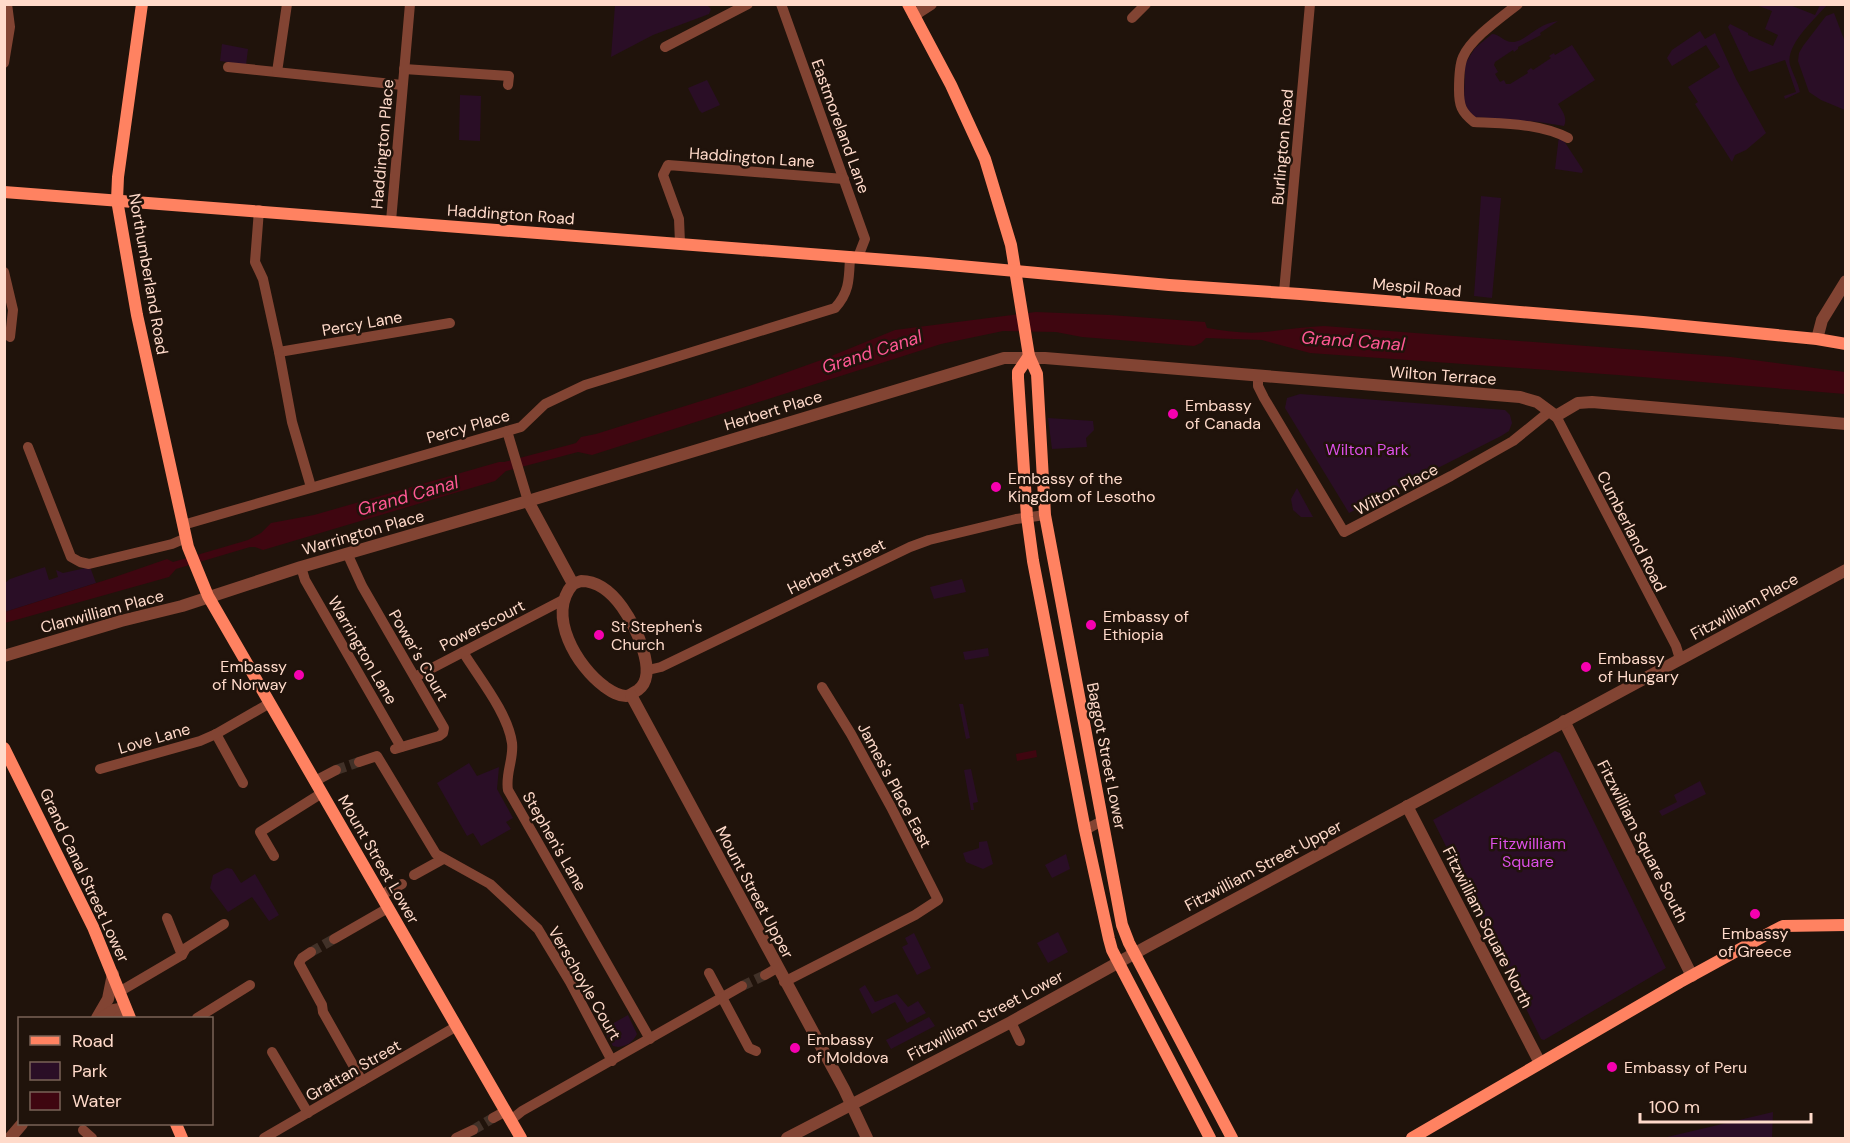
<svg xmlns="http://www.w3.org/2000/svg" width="1850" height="1143" font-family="'DM Sans',sans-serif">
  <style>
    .green { fill: #2a0e26 }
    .water { fill: #3f0610 }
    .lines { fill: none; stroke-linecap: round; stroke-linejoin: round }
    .minor-tunnel { stroke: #413128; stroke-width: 10; stroke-dasharray: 10 5; stroke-linecap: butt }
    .minor { stroke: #824433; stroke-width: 10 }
    .tertiary { stroke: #824433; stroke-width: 12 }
    .secondary { stroke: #ff8261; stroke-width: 12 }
    .poi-dot { fill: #f500b0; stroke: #20130b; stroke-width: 2 }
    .labels { text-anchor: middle; stroke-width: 5; stroke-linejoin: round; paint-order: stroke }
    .street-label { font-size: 16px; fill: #ffdaca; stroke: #20130b }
    .poi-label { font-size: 16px; fill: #ffdaca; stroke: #20130b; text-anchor: start }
    .park-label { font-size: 16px; fill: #dc4fe7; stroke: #20130b }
    .water-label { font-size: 18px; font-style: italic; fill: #ff5894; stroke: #20130b }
  </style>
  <rect width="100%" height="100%" fill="#20130b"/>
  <g class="green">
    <path d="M707 5 711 9 709 14 653 35 611 57 615 5Z"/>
    <path d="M1756 5H1790L1815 15 1820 5H1827C1815 19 1785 45 1790 65 1793 74 1798 83 1800 92L1785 99 1784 96 1796 92 1785 60 1749 72 1728 27 1730 24 1748 33V35L1773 46 1778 35 1765 29 1772 11Z"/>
    <path d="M1834 13 1845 42V110L1821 100 1809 92 1798 61 1799 53 1803 46 1826 16Z"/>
    <path d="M1558 21 1540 33 1541 35 1518 47V49L1514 52 1513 50 1495 62 1494 65 1498 72 1495 74 1500 82 1504 80 1506 84H1510L1528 73 1527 71 1531 68 1533 70 1551 58 1549 56 1554 53 1555 55 1572 45 1595 80 1558 104C1562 110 1568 118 1564 126L1539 122 1475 117 1468 111 1464 101 1465 64 1475 48 1492 34C1500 34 1504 43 1514 42 1527 40 1537 24 1558 21Z"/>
    <path d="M1700 31 1705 39 1715 33 1736 79 1766 133 1746 150 1735 155 1732 162 1695 104 1698 102 1688 87 1720 67 1706 45 1672 66 1667 58 1672 50Z"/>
    <path d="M222 44 248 49 246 65 220 61Z"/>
    <path d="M707 80 720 105 702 113 699 110 688 88Z"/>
    <path d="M460 95 481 96 480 141 459 140Z"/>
    <path d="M1559 136 1564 141 1583 170 1582 173 1555 169Z"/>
    <path d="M1481 196 1501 198 1492 298 1474 296Z"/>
    <path d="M1300 394 1505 410 1510 415 1512 423 1509 431 1501 436 1349 513 1285 408 1287 398Z"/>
    <path d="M1048 418 1093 421 1094 430 1086 438 1087 447 1052 449Z"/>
    <path d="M1297 488 1313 517H1301L1293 510 1291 499Z"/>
    <path d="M45 567 49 580 58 577 56 570 63 573 90 567 96 583 5 612 4 584 10 579Z"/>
    <path d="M962 579 966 592 934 599 930 587Z"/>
    <path d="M988 648 989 656 965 660 963 652Z"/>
    <path d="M959 704H963L970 738 966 739Z"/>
    <path d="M1555 751 1560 753 1666 968 1544 1040 1541 1039 1433 820Z"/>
    <path d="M469 763 477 776 499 767 497 789 513 818 506 822 511 829 481 846 473 833 467 836 437 783Z"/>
    <path d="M971 769 978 802 973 803 974 810H971L964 770Z"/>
    <path d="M1700 781 1706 794 1662 816 1659 811 1677 802 1674 795Z"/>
    <path d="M987 841 993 864 983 869 966 862 963 853 979 848V842Z"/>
    <path d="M1066 854 1070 869 1052 878 1045 865Z"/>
    <path d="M227 868 232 869 241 883 255 874 279 915 269 921 252 897 228 912 210 888 213 875Z"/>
    <path d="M1058 932 1068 952 1048 963 1037 943Z"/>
    <path d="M914 933 931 968 917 975 902 947 908 944 905 938Z"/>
    <path d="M865 985 875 1002 897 994 908 1007 918 1001 926 1013 907 1023 895 1002 872 1014 859 989Z"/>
    <path d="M628 1015 637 1034C633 1042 627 1046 618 1047L613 1046 603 1029Z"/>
    <path d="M929 1017 935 1026 891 1049 886 1040Z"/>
    <path d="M1773 1112 1772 1138H1663Z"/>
  </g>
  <g class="water">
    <path d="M1036 312 1110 315 1205 322 1207 328C1225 331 1246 334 1264 332 1285 330 1303 327 1324 326L1731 357 1845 372V394L1618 375 1310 353 1262 340 1206 338 1201 343 1194 346 1082 337 1056 332 1003 331 941 344 592 455 578 452 506 471 495 481 263 550 255 547H250L176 569 169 577 5 623V612L112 578 167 559 173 562 248 540 261 533 271 523 314 515 499 462H504L569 445 576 443 581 437 596 434 749 386 824 359 895 330Z"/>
    <path d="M1036 750 1037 757 1017 761 1016 754Z"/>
  </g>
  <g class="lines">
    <g class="minor-tunnel">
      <path d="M336 770 359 762"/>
      <path d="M311 952 334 939"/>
      <path d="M742 986 765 975"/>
      <path d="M473 1130 493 1118"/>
    </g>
    <g class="minor">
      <path d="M781 4 865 239 858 257"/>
      <path d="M1518 4C1502 17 1471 38 1463 57 1459 66 1459 79 1459 90 1459 105 1461 112 1474 122 1505 124 1539 123 1568 138"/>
      <path d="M1132 18 1146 4"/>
      <path d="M665 47 748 4"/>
      <path d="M4 63 10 27 7 4"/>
      <path d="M228 67 402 85"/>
      <path d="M404 69 509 76 508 85"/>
      <path d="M277 72 287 4"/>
      <path d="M259 210 255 262 263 279 279 352 292 422 311 487"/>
      <path d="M391 221 410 4"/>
      <path d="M680 243 679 219 663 175 668 165 844 179"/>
      <path d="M4 272 13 310 10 337"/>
      <path d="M1284 292 1310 4"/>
      <path d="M279 352 450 323"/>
      <path d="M1258 377V386L1264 398 1344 532 1451 476 1513 441 1550 411"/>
      <path d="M1556 416 1676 646 1680 659"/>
      <path d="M507 431 528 501"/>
      <path d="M28 447 71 557 80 562 89 564 172 544 186 538"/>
      <path d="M183 525 521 427 545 404 585 385 835 308C850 292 849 278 850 256"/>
      <path d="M347 553 362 586 444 728 443 733 439 736 395 749"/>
      <path d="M301 567 305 580 401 747"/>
      <path d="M463 652C479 678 508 713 512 743 514 759 505 774 508 790L650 1039"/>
      <path d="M648 670 661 667 910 547 929 540 1016 519 1045 515"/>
      <path d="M415 677 563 600"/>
      <path d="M216 734 243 783"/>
      <path d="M359 762 377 756 436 854 490 884 538 929 570 982 612 1061"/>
      <path d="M100 769 200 741 216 734 270 703"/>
      <path d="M315 781 336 770"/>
      <path d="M1085 830 1102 821"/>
      <path d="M274 856 260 832 322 793"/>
      <path d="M414 875 443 859"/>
      <path d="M381 895 402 884"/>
      <path d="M167 918 182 955"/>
      <path d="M334 939 388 908"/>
      <path d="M311 952 302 958 299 963 322 1005 323 1012 362 1081"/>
      <path d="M709 973 749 1048 756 1051"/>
      <path d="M765 975 777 968"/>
      <path d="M784 982 915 915 938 900 891 807 851 734 822 687"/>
      <path d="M119 992 182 955 186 948 224 924"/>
      <path d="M197 1018 250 985"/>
      <path d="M1011 1022 1020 1041"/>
      <path d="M272 1052 308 1113"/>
      <path d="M493 1118 506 1111"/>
      <path d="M511 1120 522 1111 742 986"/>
      <path d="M83 1130 92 1138"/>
      <path d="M264 1138 457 1026"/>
      <path d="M456 1138 473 1130"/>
    </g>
    <g class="tertiary">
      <path d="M914 15 931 4"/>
      <path d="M1817 339 1822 320 1846 281"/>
      <path d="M528 501 573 584"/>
      <path d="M581 581C599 581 612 593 622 607 634 624 660 674 638 690 634 692 631 696 626 696 618 696 611 691 605 687 577 667 546 615 573 584Z"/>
      <path d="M4 656 121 621 182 606 301 567 528 501 1004 358H1045L1520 397 1537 402 1556 416 1578 403 1592 402 1846 424"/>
      <path d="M631 695 844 1089 867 1138"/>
      <path d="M1564 721 1692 976"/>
      <path d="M1407 806 1540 1063"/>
      <path d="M97 1018 108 999 113 974"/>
      <path d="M102 1018 114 1010 125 1008"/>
      <path d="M119 1018 128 1014"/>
      <path d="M10 1138 22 1124"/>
      <path d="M787 1138 1011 1022 1148 946 1846 570"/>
    </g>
    <g class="secondary">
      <path d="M142 4 118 177 117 200 137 315 188 547 208 596 521 1138"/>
      <path d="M908 4 951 85 985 159 1011 245 1029 356 1037 374 1045 515 1122 925 1129 943 1232 1138"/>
      <path d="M4 192 927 263 1169 285 1300 294 1643 322 1817 339 1846 344"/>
      <path d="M1029 356 1018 372V378L1027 517 1033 561 1085 830 1109 939 1112 950 1210 1138"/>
      <path d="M4 748 93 927 130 1018"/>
      <path d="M176 1124 182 1138"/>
      <path d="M1412 1138 1680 982 1775 930 1783 926 1846 925"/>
    </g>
  </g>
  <g class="poi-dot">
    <circle cx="1173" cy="414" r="6"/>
    <circle cx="996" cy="487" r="6"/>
    <circle cx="1091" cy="625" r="6"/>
    <circle cx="599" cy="635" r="6"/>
    <circle cx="1586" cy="667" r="6"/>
    <circle cx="299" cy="675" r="6"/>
    <circle cx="1755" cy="914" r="6"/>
    <circle cx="795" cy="1048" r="6"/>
    <circle cx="1612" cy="1067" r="6"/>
  </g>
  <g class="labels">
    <g class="street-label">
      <text transform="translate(841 126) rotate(70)" y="6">Eastmoreland Lane</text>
      <text transform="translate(382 144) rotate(-85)" y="6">Haddington Place</text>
      <text transform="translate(1282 147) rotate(-85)" y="6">Burlington Road</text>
      <text transform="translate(752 157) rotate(4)" y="6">Haddington Lane</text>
      <text transform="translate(511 214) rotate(4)" y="6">Haddington Road</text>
      <text transform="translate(149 274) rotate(80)" y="6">Northumberland Road</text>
      <text transform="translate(1417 287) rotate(5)" y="6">Mespil Road</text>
      <text transform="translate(362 323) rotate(-10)" y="6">Percy Lane</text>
      <text transform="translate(1443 375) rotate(4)" y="6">Wilton Terrace</text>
      <text transform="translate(773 410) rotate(-17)" y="6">Herbert Place</text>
      <text transform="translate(468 426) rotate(-16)" y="6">Percy Place</text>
      <text transform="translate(1396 489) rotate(-28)" y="6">Wilton Place</text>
      <text transform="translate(1632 531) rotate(63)" y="6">Cumberland Road</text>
      <text transform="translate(363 532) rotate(-16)" y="6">Warrington Place</text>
      <text transform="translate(836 566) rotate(-26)" y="6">Herbert Street</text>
      <text transform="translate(1744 606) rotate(-29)" y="6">Fitzwilliam Place</text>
      <text transform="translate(102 611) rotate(-15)" y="6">Clanwilliam Place</text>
      <text transform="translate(482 625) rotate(-27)" y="6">Powerscourt</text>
      <text transform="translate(363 650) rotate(60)" y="6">Warrington Lane</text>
      <text transform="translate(419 655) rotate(60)" y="6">Power's Court</text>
      <text transform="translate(154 738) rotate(-16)" y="6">Love Lane</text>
      <text transform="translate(1107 756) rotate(79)" y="6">Baggot Street Lower</text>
      <text transform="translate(895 785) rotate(62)" y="6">James's Place East</text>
      <text transform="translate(555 841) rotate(60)" y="6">Stephen's Lane</text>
      <text transform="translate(1643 841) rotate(63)" y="6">Fitzwilliam Square South</text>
      <text transform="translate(379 859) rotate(60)" y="6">Mount Street Lower</text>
      <text transform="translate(1263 865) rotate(-28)" y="6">Fitzwilliam Street Upper</text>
      <text transform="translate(85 875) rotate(65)" y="6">Grand Canal Street Lower</text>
      <text transform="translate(755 892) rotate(62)" y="6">Mount Street Upper</text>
      <text transform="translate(1488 927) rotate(63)" y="6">Fitzwilliam Square North</text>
      <text transform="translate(585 983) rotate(60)" y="6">Verschoyle Court</text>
      <text transform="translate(985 1015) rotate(-28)" y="6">Fitzwilliam Street Lower</text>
      <text transform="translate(353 1070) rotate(-30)" y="6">Grattan Street</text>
    </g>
    <g class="poi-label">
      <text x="1185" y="411">Embassy<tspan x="1185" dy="18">of Canada</tspan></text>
      <text x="1008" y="484">Embassy of the<tspan x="1008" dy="18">Kingdom of Lesotho</tspan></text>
      <text x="1103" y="622">Embassy of<tspan x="1103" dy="18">Ethiopia</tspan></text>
      <text x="611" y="632">St Stephen's<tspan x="611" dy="18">Church</tspan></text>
      <text x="1598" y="664">Embassy<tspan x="1598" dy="18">of Hungary</tspan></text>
      <text x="287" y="672" text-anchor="end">Embassy<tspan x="287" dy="18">of Norway</tspan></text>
      <text x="1755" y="939" text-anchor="middle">Embassy<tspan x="1755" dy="18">of Greece</tspan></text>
      <text x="807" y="1045">Embassy<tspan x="807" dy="18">of Moldova</tspan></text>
      <text x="1624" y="1073">Embassy of Peru</text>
    </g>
    <g class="park-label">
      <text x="1367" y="455">Wilton Park</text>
      <text x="1528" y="849">Fitzwilliam<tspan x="1528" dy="18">Square</tspan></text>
    </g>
    <g class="water-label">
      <text transform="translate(1353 341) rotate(4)" y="6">Grand Canal</text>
      <text transform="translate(872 352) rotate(-18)" y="6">Grand Canal</text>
      <text transform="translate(408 496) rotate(-16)" y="6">Grand Canal</text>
    </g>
  </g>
  <rect width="1850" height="1143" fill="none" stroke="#ffdaca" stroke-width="12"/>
  <rect x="18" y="1017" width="195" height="108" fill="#20130b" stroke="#796357" stroke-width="1.5"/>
  <rect x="30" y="1036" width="30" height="9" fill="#ff8261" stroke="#796357" stroke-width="1.5"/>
  <text x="72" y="1047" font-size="18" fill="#ffdaca">Road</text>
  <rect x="30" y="1062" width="30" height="18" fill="#2a0e26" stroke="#796357" stroke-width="1.5"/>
  <text x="72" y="1077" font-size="18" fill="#ffdaca">Park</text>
  <rect x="30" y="1092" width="30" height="18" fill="#3f0610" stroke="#796357" stroke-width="1.5"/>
  <text x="72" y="1107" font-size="18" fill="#ffdaca">Water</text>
  <path d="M1640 1113v9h171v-9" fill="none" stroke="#ffdaca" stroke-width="3"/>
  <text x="1649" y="1113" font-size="18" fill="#ffdaca" stroke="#20130b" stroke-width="4.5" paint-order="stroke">100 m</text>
</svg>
